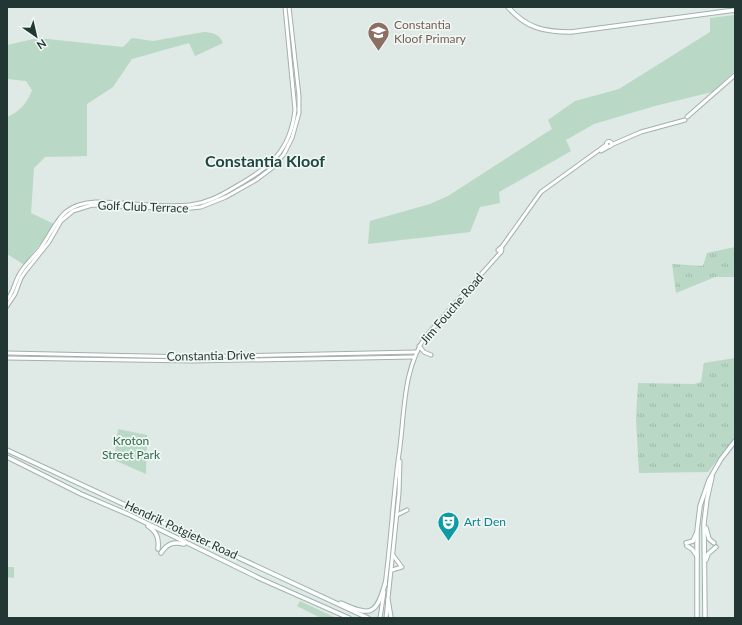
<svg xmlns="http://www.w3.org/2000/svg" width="742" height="625" font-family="Lato,sans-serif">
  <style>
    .grass { fill: url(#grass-tufts) }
    .park { fill: #b9d8c5 }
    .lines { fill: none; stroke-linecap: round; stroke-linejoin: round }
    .tertiary-casing { stroke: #a3b0ac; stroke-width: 5 }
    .secondary-casing { stroke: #9fb3ae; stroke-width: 5.5 }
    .tertiary { stroke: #fff; stroke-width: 3 }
    .secondary { stroke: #fff; stroke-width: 3.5 }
    .labels { text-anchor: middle; stroke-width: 3.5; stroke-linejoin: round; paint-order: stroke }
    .education-label { font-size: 12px; fill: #785e54; stroke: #eff6f3; text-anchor: start }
    .street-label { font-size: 12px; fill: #223733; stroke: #eff6f3 }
    .park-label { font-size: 12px; fill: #2f6a4c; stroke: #eff6f3 }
    .culture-label { font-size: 12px; fill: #0d838f; stroke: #eff6f3; text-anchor: start }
    .district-label { font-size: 16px; font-weight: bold; fill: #204741; stroke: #eff6f3 }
  </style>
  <defs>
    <pattern id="grass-tufts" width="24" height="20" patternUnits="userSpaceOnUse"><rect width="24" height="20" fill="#b9d8c5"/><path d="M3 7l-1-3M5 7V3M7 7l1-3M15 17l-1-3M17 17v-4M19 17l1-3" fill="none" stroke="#9fbaaa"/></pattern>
  </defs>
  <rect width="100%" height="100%" fill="#dfe9e5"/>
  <g class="grass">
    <path d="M735 247V277H715L676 293 672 264 703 266 707 253Z"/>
    <path d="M735 358V438L708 472 639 473 636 418 638 383 694 384 701 382 704 363Z"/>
  </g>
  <g class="park">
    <path d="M735 15V71L712 92 655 106 594 124 566 140 571 151 499 192 500 203 480 207 470 232 368 244 370 221 430 204 448 196 552 129 548 120 575 101 619 89 710 32V18Z"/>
    <path d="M204 32C212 33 219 33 223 43L195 56 189 43 132 59 113 87 87 104V156L45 157 34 168 31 213 54 224 44 239 25 263 23 264 7 254V117C20 111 27 104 32 90L26 81 7 79V45L38 38 123 47 132 38 153 41Z"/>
    <path d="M118 429 147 435 146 474 114 460Z"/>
    <path d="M7 567H14V578L7 577Z"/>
    <path d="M300 601 336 618H321L297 606Z"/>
  </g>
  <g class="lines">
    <defs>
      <g id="tertiary">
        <path d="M687 117 735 75"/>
        <circle cx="609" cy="144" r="2.5"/>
        <path d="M611 145 641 132 685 120"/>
        <path d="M601 151 608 147"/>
        <path d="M500 248 502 249 501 252 498 250Z"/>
        <path d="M501 248 541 192 606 145"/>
        <path d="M7 300C13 293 14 284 19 275 24 265 33 258 40 249 58 224 59 204 96 202 127 202 159 208 190 205 207 203 220 196 235 187 269 167 290 153 295 110L285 7"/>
        <path d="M7 306 15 294 21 278 25 272 49 242 61 221 73 211 92 205 182 209 201 207 226 197 256 180 272 168 284 154 292 138 299 113V96L289 7"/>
        <path d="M419 346 424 352 431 355"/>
        <path d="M7 353 192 357 416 352"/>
        <path d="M7 358 192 361 414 357"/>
        <path d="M397 515 407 510"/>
        <path d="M393 555 401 566"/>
        <path d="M392 570 402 567"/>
        <path d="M385 585C391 541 393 497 399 454 405 414 402 370 426 336L501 252"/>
        <path d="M380 618 384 592"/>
        <path d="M386 618 399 493 400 461"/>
      </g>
      <g id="secondary">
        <path d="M508 7C526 28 544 32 571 32L735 10"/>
        <path d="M7 450 368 618"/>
        <path d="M7 457 81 494 130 515 261 579 349 618"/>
        <path d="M148 526C157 532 159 538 158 549"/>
        <path d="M706 528 709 539 714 543"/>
        <path d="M686 543 693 541 696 534"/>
        <path d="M687 546 692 549 697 556"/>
        <path d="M161 553C167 544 173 541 184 544"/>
        <path d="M706 560 708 554 716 547"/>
        <path d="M388 600 391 618"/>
        <path d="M341 603C370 616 376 616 385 584"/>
        <path d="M697 618V531L700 506 709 480 721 459 735 441"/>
        <path d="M705 618 704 523 707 499 712 477"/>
      </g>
    </defs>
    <use href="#tertiary" class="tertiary-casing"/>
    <use href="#secondary" class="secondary-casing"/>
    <use href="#tertiary" class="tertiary"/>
    <use href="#secondary" class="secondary"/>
  </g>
  <defs>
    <symbol id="school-pin" viewBox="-11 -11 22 30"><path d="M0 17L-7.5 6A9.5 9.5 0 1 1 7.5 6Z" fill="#8d6e63" stroke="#eff6f3"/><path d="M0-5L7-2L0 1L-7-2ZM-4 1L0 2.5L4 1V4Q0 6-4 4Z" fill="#fff"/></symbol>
    <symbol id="theatre-pin" viewBox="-11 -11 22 30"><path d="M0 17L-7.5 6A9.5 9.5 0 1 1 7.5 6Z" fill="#0f9aa8" stroke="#eff6f3"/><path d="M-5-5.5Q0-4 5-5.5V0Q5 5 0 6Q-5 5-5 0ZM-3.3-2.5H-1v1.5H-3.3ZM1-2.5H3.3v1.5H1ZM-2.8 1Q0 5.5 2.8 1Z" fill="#fff"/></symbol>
  </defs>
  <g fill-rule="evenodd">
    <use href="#school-pin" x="366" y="20" width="25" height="34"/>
    <use href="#theatre-pin" x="436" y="510" width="25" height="34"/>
  </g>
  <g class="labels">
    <g class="education-label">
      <text x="394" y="29">Constantia<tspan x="394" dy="14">Kloof Primary</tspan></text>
    </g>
    <g class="street-label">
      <text transform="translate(143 207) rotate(2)" y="4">Golf Club Terrace</text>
      <text transform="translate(452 309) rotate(-49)" y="4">Jim Fouche Road</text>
      <text transform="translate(211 356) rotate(-1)" y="4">Constantia Drive</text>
      <text transform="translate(181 530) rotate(25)" y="4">Hendrik Potgieter Road</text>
    </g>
    <g class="park-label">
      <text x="131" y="445">Kroton<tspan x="131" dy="14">Street Park</tspan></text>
    </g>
    <g class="culture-label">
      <text x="464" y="526">Art Den</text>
    </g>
    <g class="district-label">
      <text x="265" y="167">Constantia Kloof</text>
    </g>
  </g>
  <rect width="742" height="625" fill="none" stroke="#223733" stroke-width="16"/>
  <g transform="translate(36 36) rotate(146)" stroke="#eff6f3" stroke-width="3" paint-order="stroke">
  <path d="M0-3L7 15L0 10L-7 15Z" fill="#223733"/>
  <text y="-6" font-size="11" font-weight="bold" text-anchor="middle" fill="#223733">N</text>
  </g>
</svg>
